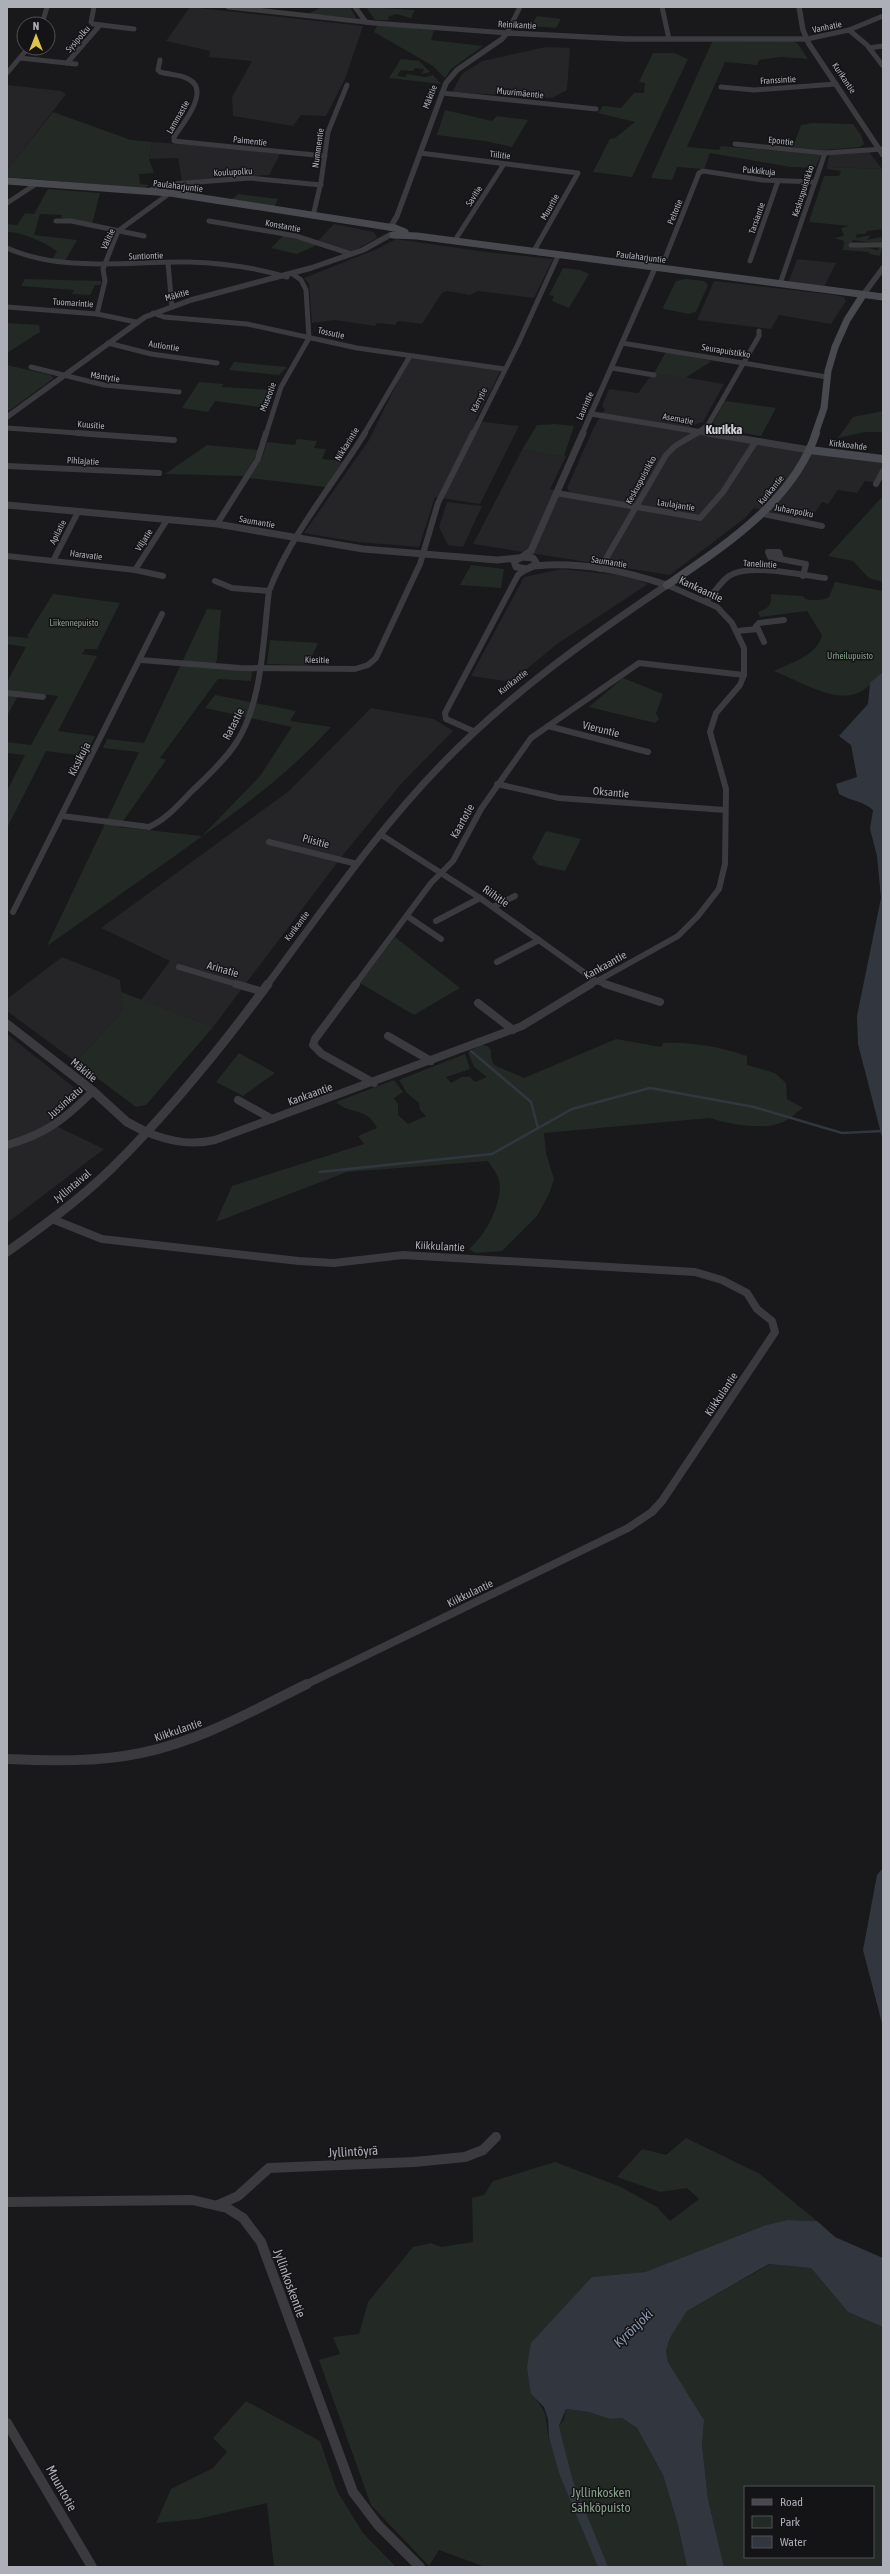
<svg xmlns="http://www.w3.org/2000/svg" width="890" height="2574" font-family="'Asap Condensed',sans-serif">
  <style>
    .built { fill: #252527 }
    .green { fill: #232a25; fill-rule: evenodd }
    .water { fill: #32373f }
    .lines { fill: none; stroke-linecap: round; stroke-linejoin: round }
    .stream { stroke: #32373f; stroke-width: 2.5 }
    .minor-far3 { stroke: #3a3a3f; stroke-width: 5 }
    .minor-far2 { stroke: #3a3a3f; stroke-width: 6 }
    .minor-far1 { stroke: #3a3a3f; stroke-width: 8 }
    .minor { stroke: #3a3a3f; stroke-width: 10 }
    .tertiary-far2 { stroke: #3a3a3f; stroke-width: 5.5 }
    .tertiary-far1 { stroke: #3a3a3f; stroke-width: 7 }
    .tertiary { stroke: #3a3a3f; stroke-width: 9 }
    .secondary-far1 { stroke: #48494f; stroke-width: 7 }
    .secondary { stroke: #48494f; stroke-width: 8 }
    .labels { text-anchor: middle; stroke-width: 3; stroke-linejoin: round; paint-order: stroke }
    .far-street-label { font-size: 9px; fill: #acaeb8; stroke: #141315 }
    .far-park-label { font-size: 9px; fill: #86a18b; stroke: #141315 }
    .street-label { font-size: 11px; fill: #acaeb8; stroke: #141315 }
    .far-district-label { font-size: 13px; font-weight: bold; fill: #cdced5; stroke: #141315 }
    .near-street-label { font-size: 13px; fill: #acaeb8; stroke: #141315 }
    .near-park-label { font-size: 13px; fill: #86a18b; stroke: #141315 }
    .near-water-label { font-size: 14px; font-style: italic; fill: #8797af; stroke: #141315 }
  </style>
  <rect width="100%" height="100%" fill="#19181a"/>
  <g class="built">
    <path d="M190 7 363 26 345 79 326 116 301 115 293 126 233 116 232 97 252 61 209 57 210 51 166 41Z"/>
    <path d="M546 47 570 48 567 90 552 98 452 92 462 74 482 61Z"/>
    <path d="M7 85 61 91 66 94 7 170Z"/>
    <path d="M152 142 204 146 280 154 269 175 182 181 178 158 149 159Z"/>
    <path d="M869 152 882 169 827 167 829 156 834 154Z"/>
    <path d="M334 224 374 232 377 238 350 253 318 241Z"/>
    <path d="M396 239 486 252 553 259 534 298 478 291 470 295 447 291 442 293 422 324 398 321 395 325 377 323 375 326 335 320 312 323 309 284 304 278 377 249Z"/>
    <path d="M797 259 836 263 824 287 789 281Z"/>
    <path d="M714 281 835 295 844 297 846 301 831 324 779 315 771 329 697 320Z"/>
    <path d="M410 357 501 370 475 421 519 426 480 504 435 497 419 547 358 542 304 533 369 440Z"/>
    <path d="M654 372 724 384 703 422 690 426 692 432 883 462V476L879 483 865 481 857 493 838 490 828 504 822 502 809 521 754 508 745 518 670 575 473 544 522 450 566 456 550 489 570 492 567 488 594 427 605 409 602 406 609 389 638 393Z"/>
    <path d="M447 502 482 506 463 547 448 545 439 527Z"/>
    <path d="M562 569 628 576 648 584 557 644 511 682 471 676 524 577Z"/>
    <path d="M371 708 434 719 453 731 401 784 343 855 213 1027 141 1000 170 961 101 928 289 791Z"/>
    <path d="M62 957 120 980 123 1010 76 1062 7 1011V999Z"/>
    <path d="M7 1034 81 1093 50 1123 104 1149 7 1223Z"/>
  </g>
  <g class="green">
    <path d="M322 7H350L356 18 308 14Z"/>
    <path d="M366 7 415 10 411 18 396 14 388 17 389 20H375Z"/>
    <path d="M537 16 561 19 556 28 531 26Z"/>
    <path d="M378 24 434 30 431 40 483 46 451 69 445 78 433 66 374 32Z"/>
    <path d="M793 41 798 44 808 59 781 57 759 60 757 65 725 62 687 147 719 150 721 146 821 155 815 168 790 167 710 153 704 169 677 167 672 180 651 178 712 42Z"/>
    <path d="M653 53H674L688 59 632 177 593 172 610 139 615 138 635 122 598 113 603 106 621 108 634 93H644L645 83 639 82Z"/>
    <path d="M401 59 419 61 430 72 422 74 424 69 415 68 413 71 401 70 397 76 405 77 407 74 425 77 433 75 441 84 389 78Z"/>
    <path d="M445 110 492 121 497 116 528 120 512 147 485 141 437 135Z"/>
    <path d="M53 112 131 140 152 142 149 159 154 173 139 174 140 184 149 185 145 188 7 177V170Z"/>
    <path d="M812 123 853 124 861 135 864 144 860 147 823 150 793 147 801 125Z"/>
    <path d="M827 167 882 169 883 229 867 231 865 234H857L856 238 871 235 867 240 880 237 883 239V244L853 240 851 244 877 250 883 245 880 256 869 254V252L843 250 844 241 834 238 844 236 841 228 850 226 809 222 824 176H839L841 171 827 169Z"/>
    <path d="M48 189 100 193 92 224 61 218 62 215 40 214 34 235 77 240 65 261 52 260 57 251C43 242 24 232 7 232V224L17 225 25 213 34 214Z"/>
    <path d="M238 194 278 199 274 207 231 200Z"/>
    <path d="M284 235 317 245 297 254 271 248Z"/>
    <path d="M563 268 580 270 589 274 569 308 552 301 554 296 549 295Z"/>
    <path d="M25 279 101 281V285H95L90 295 72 294 74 290 21 286Z"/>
    <path d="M686 279 704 281 708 285 696 312 689 314 664 309 663 307 676 281Z"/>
    <path d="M7 323 39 325 40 332 7 353Z"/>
    <path d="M666 352 712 361 685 378 654 373Z"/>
    <path d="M234 362 287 367 279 375 229 370Z"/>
    <path d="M7 365 50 375 54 378 10 410H7Z"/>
    <path d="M199 382 223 384 222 387 273 390 267 408 215 401 208 412 182 408Z"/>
    <path d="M725 401 776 408 761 436 720 429 713 423Z"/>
    <path d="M883 411V432H865L838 438 853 417Z"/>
    <path d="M555 424 574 426 564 456 522 450 537 425Z"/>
    <path d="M297 439 317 441 314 448 326 449 322 459 343 461 326 487 249 478 262 459 267 442 295 445Z"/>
    <path d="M207 445 259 450 244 476 165 474Z"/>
    <path d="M883 496V582L869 578 853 561 828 556Z"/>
    <path d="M471 565 504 569 501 588 460 585Z"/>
    <path d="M835 582 883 591V672C876 678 868 688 860 692 836 705 798 680 774 671 792 662 817 656 822 635L807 611 760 617 758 612C768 608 772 606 771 594L803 596 805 599C813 601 822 601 829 597Z"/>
    <path d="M53 594 120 603 97 649H85L82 654 97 656 58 731 95 736 85 756 46 751 7 828V791L25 755 7 753V742L31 745 58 696 20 692 7 716V682L26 647 7 644V636L29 638 27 636Z"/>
    <path d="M207 609 221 610 217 659 214 669 252 671 251 681 218 679 160 758 166 760 119 827 202 836 260 776 292 727 205 708 215 695 296 711 290 721 331 727C287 776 232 815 179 853 135 884 91 915 47 946L139 752 103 748 107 739 144 743Z"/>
    <path d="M270 640 318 643 308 665 267 664Z"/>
    <path d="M623 678 663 694 656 713 659 719 655 723 589 707Z"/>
    <path d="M546 831 581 839 565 871 538 865 532 858Z"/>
    <path d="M395 937 460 988 414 1015 360 983Z"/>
    <path d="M121 992 213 1027 146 1105 136 1107 76 1062 123 1010Z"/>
    <path d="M616 1039 661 1047 663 1043C693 1042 719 1047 747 1056V1065L775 1073 786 1083 787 1099 803 1108C797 1112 790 1119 783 1122 766 1131 727 1124 710 1118L544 1133 546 1153 554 1179 549 1194 537 1216 502 1251 475 1253 469 1249C485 1237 506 1198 498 1177 496 1172 491 1166 488 1161L347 1172 216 1222 232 1186 364 1144 358 1136 377 1128C368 1107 350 1115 336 1102L394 1080 403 1092 394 1098 398 1104V1115L408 1124 426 1116 420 1110 419 1103 407 1093 399 1080 465 1054 470 1069 446 1077 451 1083 462 1077H470L475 1082 487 1077 474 1067 468 1052 481 1045 487 1046 491 1050V1057L494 1065 524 1078Z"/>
    <path d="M239 1053 275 1073 243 1096 216 1082Z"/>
    <path d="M686 2138 760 2174 817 2221 787 2220 766 2225 645 2272 592 2277 531 2394C552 2417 543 2416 550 2441L564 2419 566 2409 589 2412 610 2419 622 2418 637 2428 663 2475 678 2525 687 2567H485L439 2550 429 2566 371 2505 319 2360 340 2354 333 2337 359 2334 368 2302 413 2247 431 2243 441 2247 473 2242 472 2198 484 2195 493 2181 555 2162 621 2187 657 2207 670 2221 699 2199 687 2188 660 2192 617 2177 642 2149 666 2155Z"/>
    <path d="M770 2264 811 2268 848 2312 883 2327V2567H724L708 2499 702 2445 704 2420 668 2362 666 2351 670 2338 687 2311ZM745 2487H873V2557H745Z"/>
    <path d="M246 2401 320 2441 337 2491 363 2533 396 2567H274L267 2503 198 2519 156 2523 171 2489 213 2468 227 2452 213 2438Z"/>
  </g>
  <g class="water">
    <path d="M883 672V1141L858 1044 857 1016 881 898 877 856 870 829 873 810C863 801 851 801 839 794L836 784 857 777 851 745 839 736 868 704 870 683Z"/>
    <path d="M883 1868V2027L863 1950 877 1875Z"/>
    <path d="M787 2220 817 2221 835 2237 883 2258V2327L848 2312 811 2268 769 2264 687 2311 670 2338 666 2351 668 2362 704 2420 702 2445 708 2499 724 2567H687L678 2525 663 2475 637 2428 622 2418 610 2419 589 2412 566 2409 559 2426 562 2439 573 2481 608 2567H598L559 2473 549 2437 548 2419 544 2407 531 2394 527 2367 531 2343 592 2277 645 2272 766 2225Z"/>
  </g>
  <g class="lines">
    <g class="stream">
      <path d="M471 1051 531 1102 538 1128"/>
      <path d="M320 1172 492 1154 572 1109 650 1088 754 1107 842 1133 883 1131"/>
    </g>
    <g class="minor-far3">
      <path d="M94 7 91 22 93 24 134 29"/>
      <path d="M228 7 374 23 507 33 520 7"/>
      <path d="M355 7 366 22"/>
      <path d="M662 7 669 39"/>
      <path d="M42 24 47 7"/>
      <path d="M849 30 883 16"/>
      <path d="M807 39 849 30 867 45 883 66"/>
      <path d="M869 48 883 46"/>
      <path d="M20 58 76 64"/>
      <path d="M160 60 158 70 160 72C170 75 182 74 190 80 210 92 182 125 174 137V141L325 156"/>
      <path d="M67 63 100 25"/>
      <path d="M7 73 28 48"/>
      <path d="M721 87 754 90 836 84"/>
      <path d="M442 93 596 109"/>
      <path d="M735 144 825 153 883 149"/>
      <path d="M420 153 578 173 535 249"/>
      <path d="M149 191 160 185 250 178 321 185"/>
      <path d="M7 203 36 184"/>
      <path d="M313 216 321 182 328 132 347 85"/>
      <path d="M56 221H71L144 236"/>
      <path d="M209 221 296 236 351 254"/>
      <path d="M457 237 504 164"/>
      <path d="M851 245H883"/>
      <path d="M7 248C63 273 128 261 188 262 222 263 254 267 287 277"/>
      <path d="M664 261 699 173 703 171 762 180 815 182"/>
      <path d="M750 261 778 181"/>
      <path d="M168 263 172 307"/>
      <path d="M780 284 825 153"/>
      <path d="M7 307 97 314 136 322"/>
      <path d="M153 313 164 317 247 324 357 348 505 369"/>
      <path d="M97 314 105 281 103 269 118 231 170 193"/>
      <path d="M108 343 151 354 217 363"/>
      <path d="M622 343 827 377"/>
      <path d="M31 367 104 385 179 392"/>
      <path d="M612 368 654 375"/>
      <path d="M7 428 91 434"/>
      <path d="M266 434 281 387 309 338 306 290 301 280 294 275"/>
      <path d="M364 434 410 356"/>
      <path d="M473 434 518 344 558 256"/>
      <path d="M695 434 708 425 759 336V331"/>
    </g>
    <g class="minor-far2">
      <path d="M77 433 174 440"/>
      <path d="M7 466 159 473"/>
      <path d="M876 484 883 471"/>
      <path d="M556 493 700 518 723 492 756 441"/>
      <path d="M763 514 822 526"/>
      <path d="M217 524 258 459 266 433"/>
      <path d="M7 556 135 570 163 576"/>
      <path d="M781 559 779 552H768L770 557 806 564 803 576"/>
      <path d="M53 561 78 512"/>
      <path d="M600 569 666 455 675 446 697 433"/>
      <path d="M135 570 167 520"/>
      <path d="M215 581 232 588 269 591"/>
      <path d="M706 601C714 594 720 582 729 576 750 563 801 575 825 578"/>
      <path d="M758 629 764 642"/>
      <path d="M737 631 758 629 756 626 759 623 784 620"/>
      <path d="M141 660 240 668 355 669 368 665 376 658 420 564 438 503 473 433"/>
      <path d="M7 693 43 697"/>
      <path d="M548 726 648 752"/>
      <path d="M473 731 446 719 445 713 518 575 527 569"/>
      <path d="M497 784 559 798 725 810"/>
      <path d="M62 816 149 827C167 819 179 804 193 790 208 776 225 760 236 743 263 702 263 638 269 591 291 534 333 485 365 433"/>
      <path d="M380 834 480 898 596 981 608 985"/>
      <path d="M269 842 357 864"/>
      <path d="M493 907 515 896"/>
      <path d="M13 912 162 614"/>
      <path d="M407 916 441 939"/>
      <path d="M436 921 480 898"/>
      <path d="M497 962 539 940"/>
      <path d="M179 967 239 985"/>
      <path d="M355 985 431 883 453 861 481 809 531 738 639 663 744 675"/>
      <path d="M590 985 678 936 698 916 719 889 725 864 726 789 710 732 716 713 740 685 744 675V648L732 623 717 607 667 585"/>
    </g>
    <g class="minor-far1">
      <path d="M236 984 260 991"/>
      <path d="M356 984 315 1039 313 1045 322 1054 374 1083"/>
      <path d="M605 984 660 1002"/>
      <path d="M478 1003 513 1030"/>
      <path d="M388 1036 431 1061"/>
      <path d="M238 1100 272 1119"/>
      <path d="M146 1132C169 1141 190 1146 215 1140L522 1026 591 984"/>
      <path d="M7 1145C46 1134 65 1119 93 1091"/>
      <path d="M52 1219 102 1239 299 1261 334 1263 403 1255 695 1272 722 1280 747 1293 757 1309 772 1321 775 1332 662 1501 652 1512 628 1528 305 1685"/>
    </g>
    <g class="minor">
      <path d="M7 1759C51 1761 98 1762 141 1753 200 1741 254 1710 307 1684"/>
      <path d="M7 2202 192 2200 227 2208 243 2218 261 2242 353 2492 378 2525 420 2567"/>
      <path d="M218 2205 238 2196 269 2168 414 2162 465 2157 483 2150 496 2137"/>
      <path d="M7 2423 92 2567"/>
    </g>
    <g class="tertiary-far2">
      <path d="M799 7 803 30 809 44 883 155"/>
      <path d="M390 228 397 216 446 83 457 70 502 39 507 33 626 39H807"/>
      <path d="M863 295 883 268"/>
      <path d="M592 414 713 434"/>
      <path d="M7 417 145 317 191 300 311 268 363 250 390 235"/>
      <path d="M582 434 655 268"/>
    </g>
    <g class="tertiary-far1">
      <path d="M707 433 810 450"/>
      <path d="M7 505 217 524 363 549 497 560 518 558"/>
      <path d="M522 557 531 551 583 433"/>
      <path d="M522 557 533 558 537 564 527 569 516 567 514 561Z"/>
      <path d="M535 566C580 561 624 571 667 585"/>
      <path d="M267 985C323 910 376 832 441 765 508 695 587 639 667 585"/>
    </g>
    <g class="tertiary">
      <path d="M7 1024 93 1091 127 1122 146 1132"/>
      <path d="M7 1252C43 1226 79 1200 111 1169 169 1112 220 1049 268 984"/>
    </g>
    <g class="secondary-far1">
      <path d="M7 181 170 193 395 228 405 232"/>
      <path d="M393 235 417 236 883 297"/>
      <path d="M815 434 824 408 828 371 835 347 847 320 863 295"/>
    </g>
    <g class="secondary">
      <path d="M810 450 883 459"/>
      <path d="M667 585C724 546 793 502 816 433"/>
    </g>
  </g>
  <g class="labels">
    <g class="far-street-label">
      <text transform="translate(517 25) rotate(3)" y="3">Reinikantie</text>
      <text transform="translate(827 27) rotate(-12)" y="3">Vanhatie</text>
      <text transform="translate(78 39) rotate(-49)" y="3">Sysipolku</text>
      <text transform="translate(844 78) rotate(56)" y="3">Kurikantie</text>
      <text transform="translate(778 80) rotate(-3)" y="3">Franssintie</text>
      <text transform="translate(520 93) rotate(6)" y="3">Muurimäentie</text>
      <text transform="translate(430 97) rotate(-69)" y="3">Mäkitie</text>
      <text transform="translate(178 117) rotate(-60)" y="3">Lammastie</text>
      <text transform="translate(250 141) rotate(6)" y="3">Paimentie</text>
      <text transform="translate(781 141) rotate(6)" y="3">Epontie</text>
      <text transform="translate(318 148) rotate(-82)" y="3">Nummentie</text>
      <text transform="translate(500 155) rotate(7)" y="3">Tiilitie</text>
      <text transform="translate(759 171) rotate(5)" y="3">Pukkikuja</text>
      <text transform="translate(233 172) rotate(-3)" y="3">Koulupolku</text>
      <text transform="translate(178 186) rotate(7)" y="3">Paulaharjuntie</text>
      <text transform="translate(803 191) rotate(-72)" y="3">Keskuspuistikko</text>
      <text transform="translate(474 196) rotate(-57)" y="3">Savitie</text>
      <text transform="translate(550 207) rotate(-60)" y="3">Muuritie</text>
      <text transform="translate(675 212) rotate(-68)" y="3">Peltotie</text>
      <text transform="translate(757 218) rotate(-71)" y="3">Tarsiantie</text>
      <text transform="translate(283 226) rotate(11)" y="3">Konstantie</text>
      <text transform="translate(108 239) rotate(-65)" y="3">Välitie</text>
      <text transform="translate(146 256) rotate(-2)" y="3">Suntiontie</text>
      <text transform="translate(641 257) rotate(7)" y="3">Paulaharjuntie</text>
      <text transform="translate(177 295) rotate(-16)" y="3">Mäkitie</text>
      <text transform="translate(73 303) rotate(4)" y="3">Tuomarintie</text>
      <text transform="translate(331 333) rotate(12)" y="3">Tossutie</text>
      <text transform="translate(164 346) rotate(9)" y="3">Autiontie</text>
      <text transform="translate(726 351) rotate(9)" y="3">Seurapuistikko</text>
      <text transform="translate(105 377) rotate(9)" y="3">Mäntytie</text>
      <text transform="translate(268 397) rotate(-69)" y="3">Museotie</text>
      <text transform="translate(479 400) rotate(-63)" y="3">Kärrytie</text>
      <text transform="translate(585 406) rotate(-66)" y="3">Laurintie</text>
      <text transform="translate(678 419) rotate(10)" y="3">Asematie</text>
      <text transform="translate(91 425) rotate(4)" y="3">Kuusitie</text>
      <text transform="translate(347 444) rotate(-58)" y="3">Nikkarintie</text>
      <text transform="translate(848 445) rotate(7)" y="3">Kirkkoahde</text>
      <text transform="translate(83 461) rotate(3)" y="3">Pihlajatie</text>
      <text transform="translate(641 480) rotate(-61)" y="3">Keskuspuistikko</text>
      <text transform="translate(771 490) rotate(-50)" y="3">Kurikantie</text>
      <text transform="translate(676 505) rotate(9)" y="3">Laulajantie</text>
      <text transform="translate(794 511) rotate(11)" y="3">Juhanpolku</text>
      <text transform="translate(257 522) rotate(10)" y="3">Saumantie</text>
      <text transform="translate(58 532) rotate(-63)" y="3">Apilatie</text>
      <text transform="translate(144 540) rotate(-57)" y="3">Viljatie</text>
      <text transform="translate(86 555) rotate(7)" y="3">Haravatie</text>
      <text transform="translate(609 562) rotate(9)" y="3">Saumantie</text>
      <text transform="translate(760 564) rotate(3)" y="3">Tanelintie</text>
      <text transform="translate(317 660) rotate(1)" y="3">Kiesitie</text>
      <text transform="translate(513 682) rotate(-38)" y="3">Kurikantie</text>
      <text transform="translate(297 926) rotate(-53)" y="3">Kurikantie</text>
    </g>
    <g class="far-park-label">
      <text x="74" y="626">Liikennepuisto</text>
      <text x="850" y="659">Urheilupuisto</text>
    </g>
    <g class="street-label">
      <text transform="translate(701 589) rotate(25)" y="4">Kankaantie</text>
      <text transform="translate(233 724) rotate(-63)" y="4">Ratastie</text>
      <text transform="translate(601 729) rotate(14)" y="4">Vieruntie</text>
      <text transform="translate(79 759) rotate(-63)" y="4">Kissikuja</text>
      <text transform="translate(611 792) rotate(5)" y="4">Oksantie</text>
      <text transform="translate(462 821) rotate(-61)" y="4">Kaartotie</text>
      <text transform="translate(316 841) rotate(15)" y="4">Piisitie</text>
      <text transform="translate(496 896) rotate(35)" y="4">Riihitie</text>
      <text transform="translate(605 965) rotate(-29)" y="4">Kankaantie</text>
      <text transform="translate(223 969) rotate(16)" y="4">Arinatie</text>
      <text transform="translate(84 1070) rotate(39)" y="4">Mäkitie</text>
      <text transform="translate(310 1094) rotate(-20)" y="4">Kankaantie</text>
      <text transform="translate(65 1102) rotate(-42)" y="4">Jussinkatu</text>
      <text transform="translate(72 1186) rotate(-40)" y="4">Jyllintaival</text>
      <text transform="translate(440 1246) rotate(3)" y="4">Kiikkulantie</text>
      <text transform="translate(721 1394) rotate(-56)" y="4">Kiikkulantie</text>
      <text transform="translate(470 1593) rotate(-26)" y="4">Kiikkulantie</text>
      <text transform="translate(178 1730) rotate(-19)" y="4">Kiikkulantie</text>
    </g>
    <g class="far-district-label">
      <text x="724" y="434">Kurikka</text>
    </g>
    <g class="near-street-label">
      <text transform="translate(353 2151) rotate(-3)" y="5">Jyllintöyrä</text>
      <text transform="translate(290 2283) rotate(70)" y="5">Jyllinkoskentie</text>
      <text transform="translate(62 2488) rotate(61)" y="5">Muuntotie</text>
    </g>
    <g class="near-park-label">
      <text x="601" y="2497">Jyllinkosken<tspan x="601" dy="15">Sähköpuisto</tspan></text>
    </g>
    <g class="near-water-label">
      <text transform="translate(633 2328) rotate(-44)" y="5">Kyrönjoki</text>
    </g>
  </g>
  <rect width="890" height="2574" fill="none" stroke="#acaeb8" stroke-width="16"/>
  <rect x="744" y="2486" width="130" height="72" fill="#141315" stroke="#515156"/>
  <rect x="752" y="2499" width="20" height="6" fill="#48494f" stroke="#515156"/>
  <text x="780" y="2506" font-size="12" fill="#acaeb8">Road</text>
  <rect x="752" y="2516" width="20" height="12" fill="#232a25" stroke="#515156"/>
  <text x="780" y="2526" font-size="12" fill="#acaeb8">Park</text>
  <rect x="752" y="2536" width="20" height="12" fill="#32373f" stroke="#515156"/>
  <text x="780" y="2546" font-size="12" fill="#acaeb8">Water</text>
  <g transform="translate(36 36)"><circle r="19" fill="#141315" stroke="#515156"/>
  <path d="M0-3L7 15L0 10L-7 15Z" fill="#dec34c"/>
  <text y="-6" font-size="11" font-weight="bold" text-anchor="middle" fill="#acaeb8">N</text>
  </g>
</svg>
